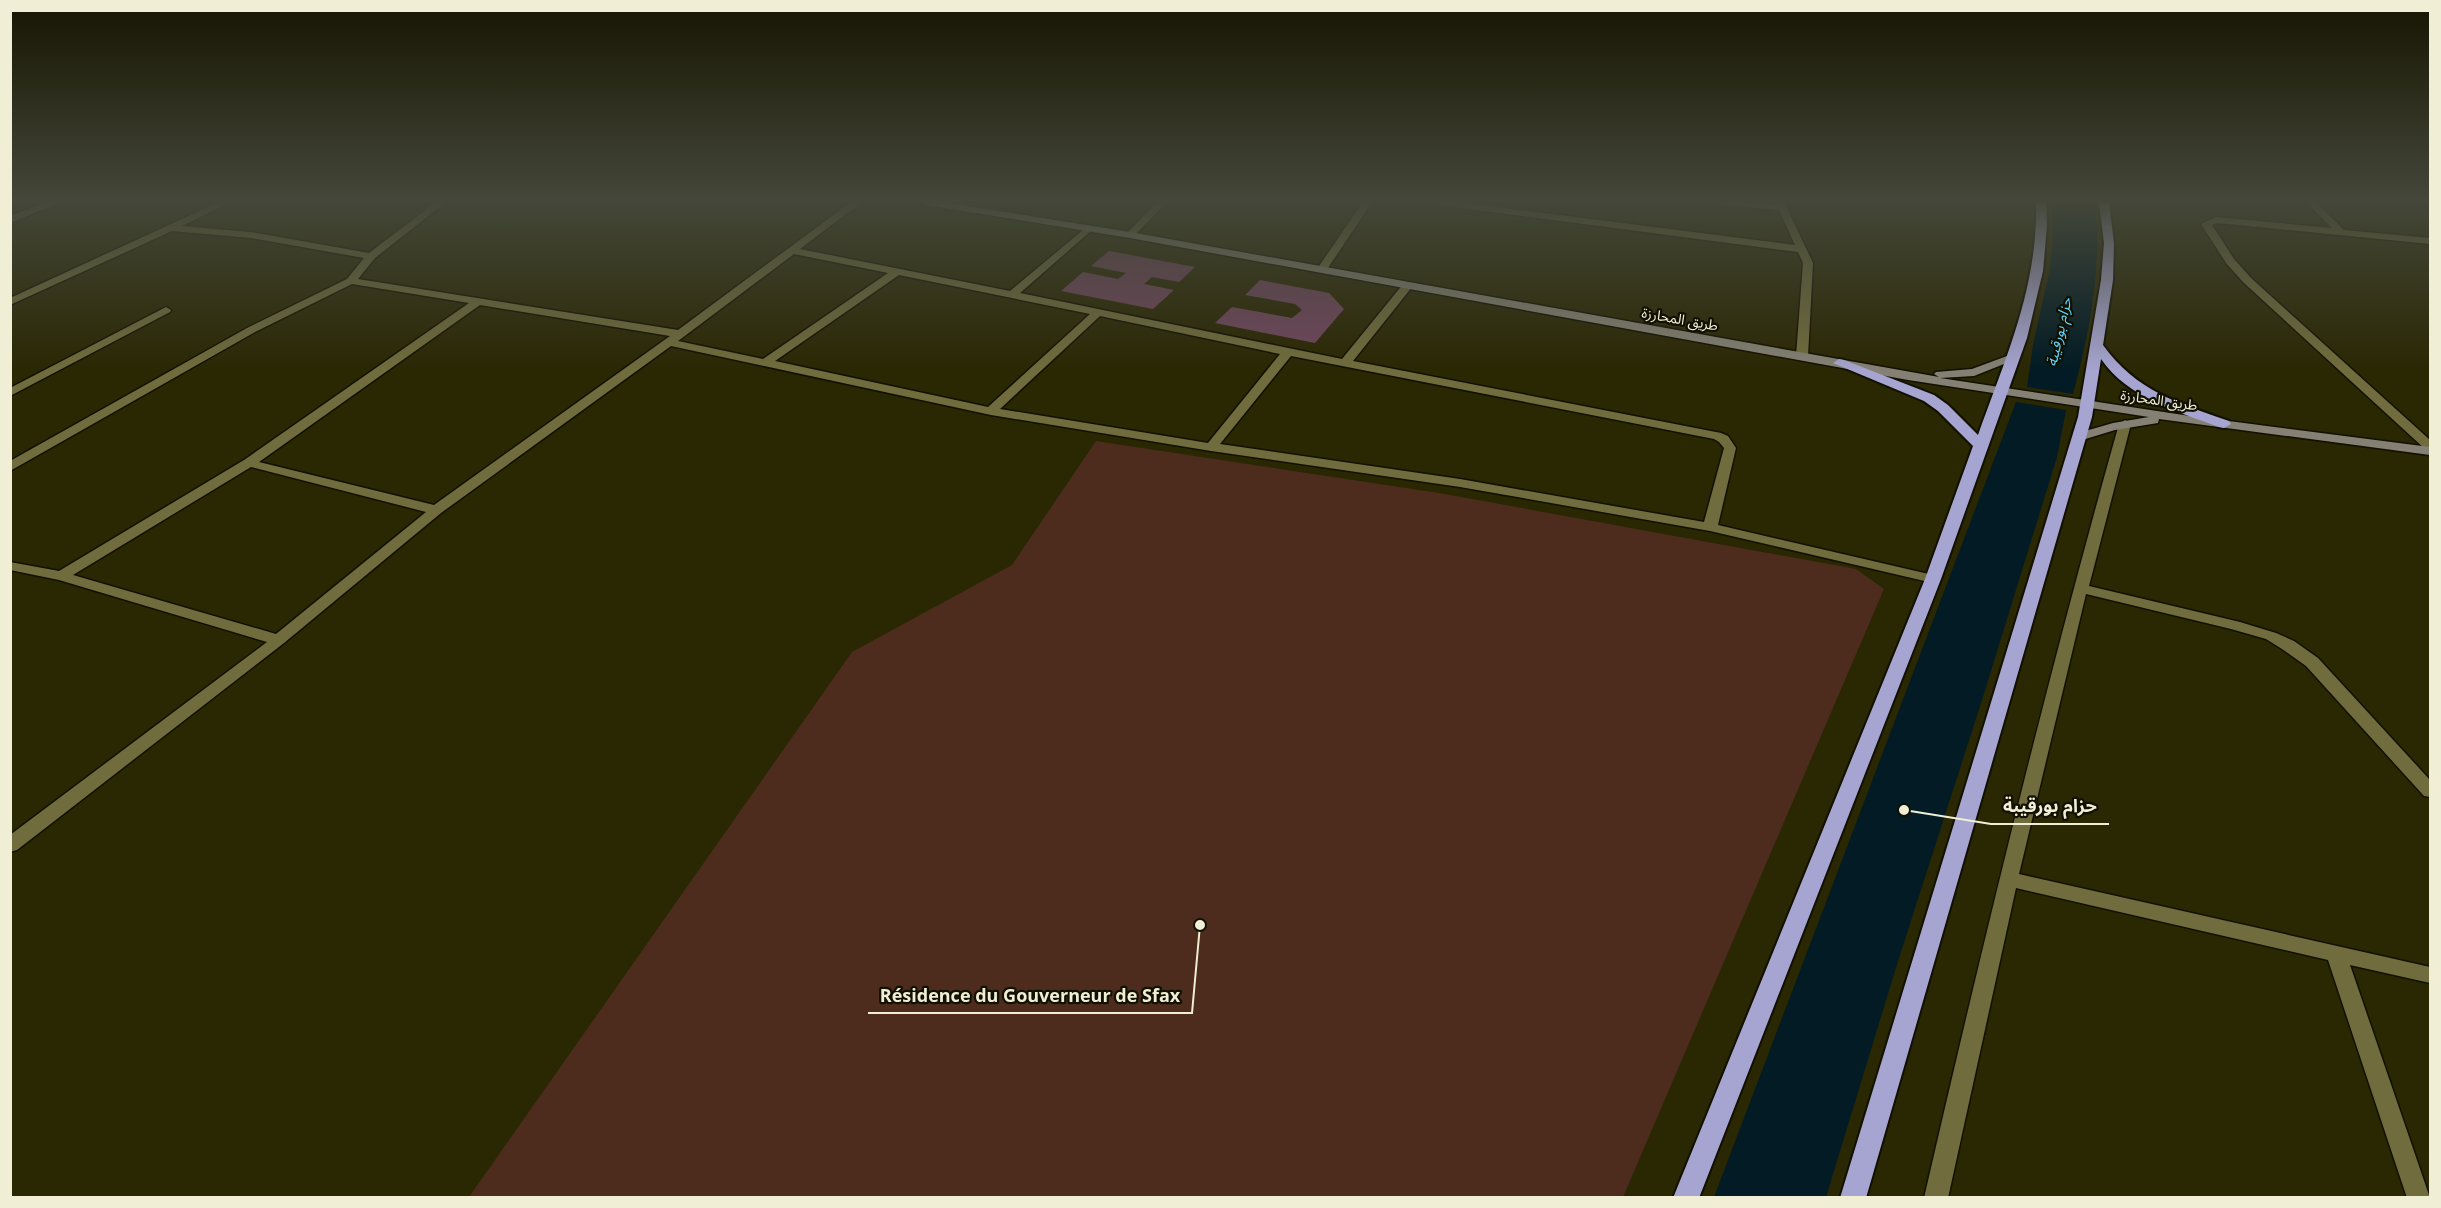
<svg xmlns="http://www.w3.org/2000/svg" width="2441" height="1208" font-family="Georgia,'Noto Sans Arabic',serif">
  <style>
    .green { fill: #4d2c1d }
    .water { fill: #021b24 }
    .building { fill: #70465e }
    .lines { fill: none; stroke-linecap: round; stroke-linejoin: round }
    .minor-casing { stroke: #121000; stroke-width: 3 }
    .secondary-casing { stroke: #121000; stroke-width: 3 }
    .trunk-casing { stroke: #121000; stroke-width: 4 }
    .minor { fill: #706c3d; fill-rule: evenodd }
    .secondary { fill: #848174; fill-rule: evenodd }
    .trunk { fill: #a6a4d0; fill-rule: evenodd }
    .labels { text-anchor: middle; stroke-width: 4.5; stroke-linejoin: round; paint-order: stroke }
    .far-street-label { font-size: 14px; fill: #f0efd6; stroke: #111001 }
    .far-water-label { font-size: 15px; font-style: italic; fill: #5dd2fc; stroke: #111001 }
    .leader { fill: none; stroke: #f0efd6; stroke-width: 2 }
    .callout-dot { fill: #f0efd6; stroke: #111001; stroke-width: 2 }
    .callout-label { font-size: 18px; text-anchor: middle; font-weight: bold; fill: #f0efd6; stroke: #111001; stroke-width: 4.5; stroke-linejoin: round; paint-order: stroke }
  </style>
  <rect width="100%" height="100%" fill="#2a2703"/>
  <path class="green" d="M1096 441 1439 493 1856 569 1884 589 1623 1197H469L852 652 1012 565Z"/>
  <g class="water">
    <path d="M2052 202H2095C2102 267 2090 331 2073 394L2027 387 2033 345 2049 273 2053 241Z"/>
    <path d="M2016 402 2066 410 2057 457 1982 700 1898 961 1826 1197H1714Z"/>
  </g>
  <g class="building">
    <path d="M1109 251 1195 267 1179 282 1152 277 1144 284 1174 290 1153 309 1061 291 1083 272 1118 279 1126 273 1091 266Z"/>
    <path d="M1260 280 1329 293 1344 309 1315 343 1215 323 1232 307 1292 318 1302 310 1295 304 1245 295Z"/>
  </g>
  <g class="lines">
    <defs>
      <g id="minor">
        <path d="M48 202H61L10 223V216Z"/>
        <path d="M219 202H231L182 226 251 232 369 253 436 202H446L375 258 358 279 678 330 851 202H862L800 249 1010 291 1089 225 1094 228 1092 230 1020 293 1342 359 1404 283 1408 282 1413 285 1412 287 1353 361 1721 433 1728 436 1736 448 1718 525 1933 575 1940 579 1933 583 1710 531 1460 487 1211 451 991 415 671 346 441 513 284 643 17 850 10 852V835L267 642 59 580 10 570V562L59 571 244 460 469 303 352 284 255 332 10 471V461L247 328 347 279 364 258 251 238 172 231 10 305V298ZM794 254 888 273 763 359 678 341ZM899 275 1090 314 988 407 775 361ZM480 305 670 336 434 505 259 462ZM1100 316 1280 354 1208 443 1000 409ZM1291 356 1714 439 1719 442 1724 448 1704 522 1460 479 1220 444ZM251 467 426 512 276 634 73 575Z"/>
        <path d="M1157 202H1167L1133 237H1127V233Z"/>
        <path d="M1363 202H1372L1326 271H1318L1317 269Z"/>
        <path d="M1432 202H1457L1795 245 1779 210 1721 205 1716 202 1776 204V202H1784L1813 263 1808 356 1802 359 1796 356 1803 263 1798 252 1437 205Z"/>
        <path d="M2306 202H2316L2344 230 2430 238V244L2217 223 2212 225 2234 259 2251 278 2430 440V450L2425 449 2243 282 2226 263 2201 224 2216 217 2332 228Z"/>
        <path d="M166 307 171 310 170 312 10 396V388Z"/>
        <path d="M2125 420 2131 424 2089 586 2240 622 2276 633 2294 641 2318 658 2430 780V797L2424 796 2306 666 2282 649 2266 639 2231 629 2086 594 2019 874 2430 967V983L2350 965 2430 1198H2407L2328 960 2016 888 1948 1198H1924C1984 938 2047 679 2119 424Z"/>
      </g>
      <path id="secondary" d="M922 202H943L1130 232 1939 377 1934 374 1936 372 1972 369 2015 353 2019 354V358L1974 376 1940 378 2190 416 2430 447V455L2159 419 2158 423 2115 430 2079 441 2075 440 2073 437 2075 434 2113 423 2149 417 1908 380 1130 238 927 205Z"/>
      <g id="trunk">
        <path d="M2036 202H2046L2047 225 2043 271 2027 338 1941 579 1699 1198H1673L1925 579 1973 446 1938 411 1924 401 1833 363 1839 359 1844 360 1934 395 1948 405 1978 435C2006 356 2038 288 2036 202Z"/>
        <path d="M2099 202H2109L2114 243 2113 280 2103 345C2136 391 2178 403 2229 421L2231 424 2224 428 2219 427C2176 411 2128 398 2101 359L2092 417 1866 1198H1840L2078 417 2101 280 2104 243Z"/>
      </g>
    </defs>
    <use href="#minor" class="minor-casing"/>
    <use href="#secondary" class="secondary-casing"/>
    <use href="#trunk" class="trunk-casing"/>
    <use href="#minor" class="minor"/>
    <use href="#secondary" class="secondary"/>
    <use href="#trunk" class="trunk"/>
  </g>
  <linearGradient id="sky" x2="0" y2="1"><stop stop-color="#171502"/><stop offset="0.54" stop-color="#444739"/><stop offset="1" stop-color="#444739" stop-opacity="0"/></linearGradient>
  <rect width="2441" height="371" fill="url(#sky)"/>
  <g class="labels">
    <g class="far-street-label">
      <text transform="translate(1680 319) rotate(10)" y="5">طريق المحارزة</text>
      <text transform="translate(2159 400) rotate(8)" y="5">طريق المحارزة</text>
    </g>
    <g class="far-water-label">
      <text transform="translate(2059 332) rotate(-77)" y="5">حزام بورقيبة</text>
    </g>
  </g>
  <path class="leader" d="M1904 810L1991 824H2109M1200 925L1192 1013H868"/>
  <g class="callout-dot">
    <circle cx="1904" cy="810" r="6"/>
    <circle cx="1200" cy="925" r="6"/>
  </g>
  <g class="callout-label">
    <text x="2050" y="812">حزام بورقيبة</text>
    <text x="1030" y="1002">Résidence du Gouverneur de Sfax</text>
  </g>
  <rect width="2441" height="1208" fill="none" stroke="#f0efd6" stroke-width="24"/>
</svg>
